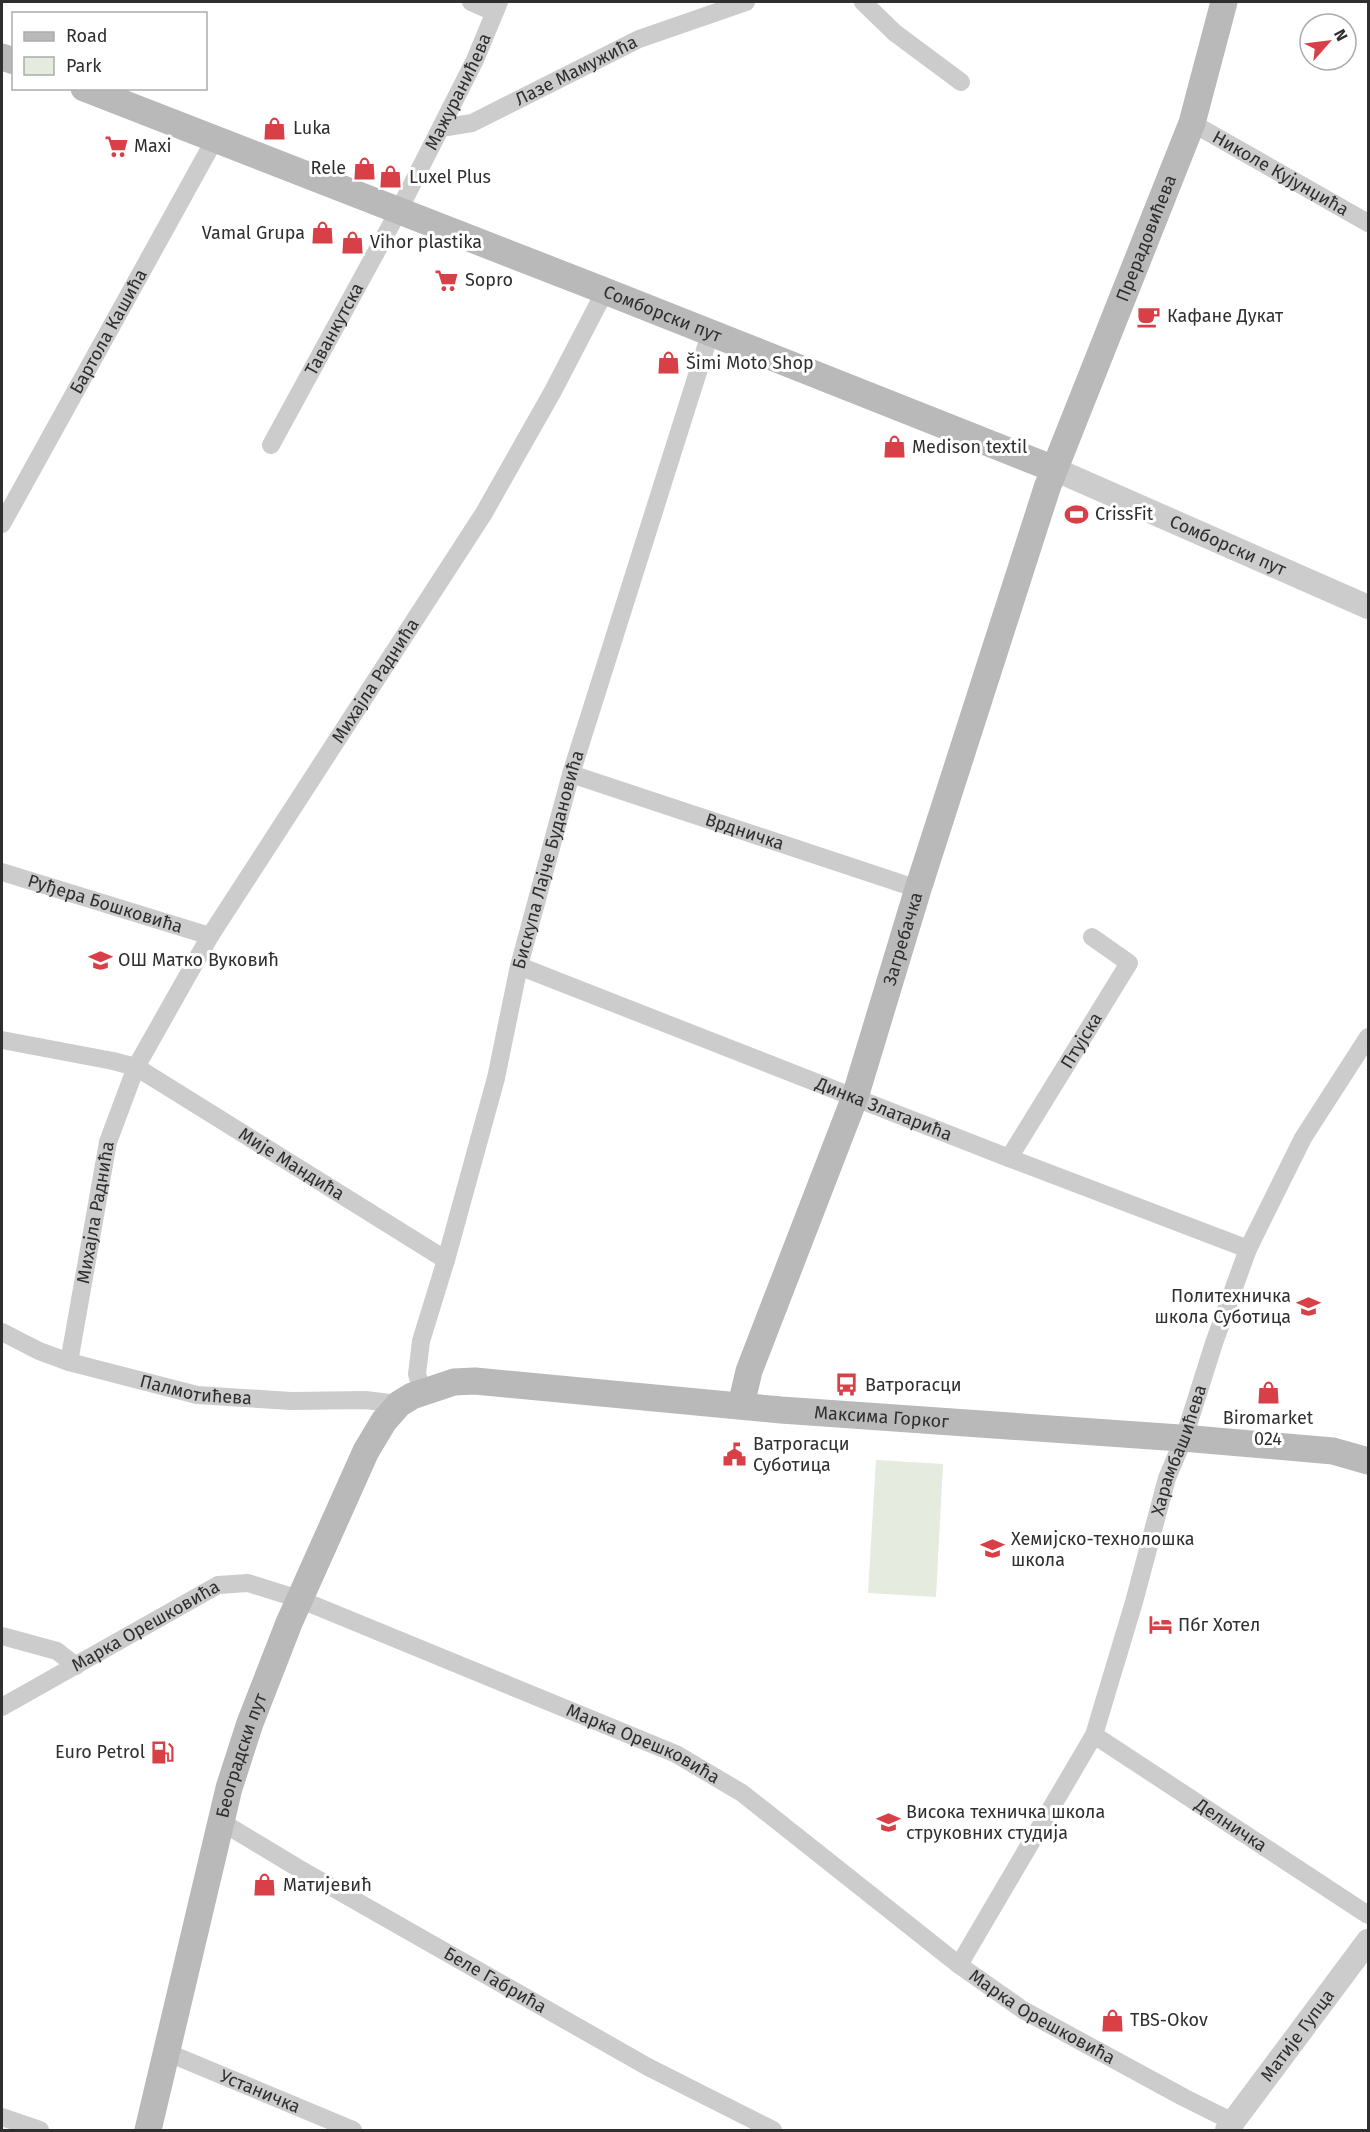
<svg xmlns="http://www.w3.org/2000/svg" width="1370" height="2132" font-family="'Fira Sans',sans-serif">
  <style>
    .green { fill: #e5ebde }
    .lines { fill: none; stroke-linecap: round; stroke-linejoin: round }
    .minor { stroke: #ccc; stroke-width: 18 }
    .tertiary { stroke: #ccc; stroke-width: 24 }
    .secondary { stroke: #b9b9b9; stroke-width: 27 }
    .labels { text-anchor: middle; stroke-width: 6; stroke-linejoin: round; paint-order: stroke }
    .street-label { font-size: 18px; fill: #2f2f2f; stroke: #fff }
    .poi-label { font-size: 18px; fill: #2f2f2f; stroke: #fff; text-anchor: start }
  </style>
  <rect width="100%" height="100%" fill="#fff"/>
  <path class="green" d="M876 1460 943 1464 936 1597 868 1593Z"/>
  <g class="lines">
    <g class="minor">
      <path d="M471 2 494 12"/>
      <path d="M863 2 895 33 961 82"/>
      <path id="s1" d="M1192 123 1368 223"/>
      <path id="s2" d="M441 128 472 123 639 39 746 2"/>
      <path id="s3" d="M271 445 398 212 475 60 499 2"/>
      <path id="s4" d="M2 524 215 139"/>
      <path id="s5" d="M571 774 918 889"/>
      <path id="s6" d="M2 872 210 936"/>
      <path id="s7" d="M519 966 1009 1158 1248 1249"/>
      <path id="s8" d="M2 1040 113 1061 136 1067 446 1260"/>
      <path id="s9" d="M1009 1158 1129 963 1092 937"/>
      <path id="s10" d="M2 1332 39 1351 69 1362 197 1395 291 1401 365 1400 399 1404"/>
      <path id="s11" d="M69 1362 108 1142 136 1067 210 936 484 513 553 391 605 291"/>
      <path id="s12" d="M422 1392 417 1374 421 1341 446 1260 496 1078 519 966 571 774 710 334"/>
      <path d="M2 1636 57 1651 76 1666"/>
      <path id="s13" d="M2 1707 218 1585 248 1583 299 1599 676 1754 742 1793 959 1965 1023 2010 1183 2097 1233 2122"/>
      <path id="s14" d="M1094 1735 1368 1915"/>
      <path id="s15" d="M220 1821 298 1868 648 2067 773 2130"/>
      <path id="s16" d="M959 1965 1094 1735 1134 1602 1167 1478 1184 1438 1214 1343 1248 1249 1303 1138 1368 1037"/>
      <path id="s17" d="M166 2052 353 2130"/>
      <path d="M2 2117 40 2130"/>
    </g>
    <g class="tertiary">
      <path id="s18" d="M1054 469 1368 607"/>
      <path id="s19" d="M1227 2130 1368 1941"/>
    </g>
    <g class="secondary">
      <path d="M2 57 14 61"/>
      <path id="s20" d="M84 88 605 291 1054 469"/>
      <path id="s21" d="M741 1405 749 1371 855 1097 918 889 1047 488 1192 123 1224 2"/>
      <path id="s22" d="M148 2130 229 1788 250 1723 289 1623 366 1451 384 1421 399 1404 412 1396 454 1382 475 1381 781 1410 1194 1439 1333 1451 1368 1461"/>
    </g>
  </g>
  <defs>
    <symbol id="shop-bare" viewBox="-9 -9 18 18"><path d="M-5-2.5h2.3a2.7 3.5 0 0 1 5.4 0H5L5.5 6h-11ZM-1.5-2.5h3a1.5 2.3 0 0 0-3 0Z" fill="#d83f47" stroke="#fff" stroke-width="2.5" paint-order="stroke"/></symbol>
    <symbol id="supermarket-bare" viewBox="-9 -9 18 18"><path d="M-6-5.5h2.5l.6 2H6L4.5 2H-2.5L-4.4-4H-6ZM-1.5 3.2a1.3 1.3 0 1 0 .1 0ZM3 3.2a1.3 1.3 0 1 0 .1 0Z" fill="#d83f47" stroke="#fff" stroke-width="2.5" paint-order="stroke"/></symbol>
    <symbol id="cafe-bare" viewBox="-9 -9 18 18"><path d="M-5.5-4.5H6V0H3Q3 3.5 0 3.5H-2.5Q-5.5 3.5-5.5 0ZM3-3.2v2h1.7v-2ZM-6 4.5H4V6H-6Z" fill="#d83f47" stroke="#fff" stroke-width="2.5" paint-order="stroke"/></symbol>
    <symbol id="stadium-bare" viewBox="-9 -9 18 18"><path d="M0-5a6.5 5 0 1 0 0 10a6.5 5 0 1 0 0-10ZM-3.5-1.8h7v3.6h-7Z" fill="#d83f47" stroke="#fff" stroke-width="2.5" paint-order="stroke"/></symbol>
    <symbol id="school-bare" viewBox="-9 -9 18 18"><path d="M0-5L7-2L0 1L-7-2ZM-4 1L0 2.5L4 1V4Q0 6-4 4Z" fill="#d83f47" stroke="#fff" stroke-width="2.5" paint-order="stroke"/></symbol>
    <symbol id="bus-bare" viewBox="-9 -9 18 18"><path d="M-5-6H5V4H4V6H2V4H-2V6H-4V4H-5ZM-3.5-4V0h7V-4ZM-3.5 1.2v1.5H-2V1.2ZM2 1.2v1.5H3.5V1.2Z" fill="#d83f47" stroke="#fff" stroke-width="2.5" paint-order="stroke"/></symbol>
    <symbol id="civic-bare" viewBox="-9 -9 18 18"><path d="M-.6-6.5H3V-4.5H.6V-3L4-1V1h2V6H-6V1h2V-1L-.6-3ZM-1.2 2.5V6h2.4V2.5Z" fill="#d83f47" stroke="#fff" stroke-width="2.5" paint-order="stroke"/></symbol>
    <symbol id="hotel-bare" viewBox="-9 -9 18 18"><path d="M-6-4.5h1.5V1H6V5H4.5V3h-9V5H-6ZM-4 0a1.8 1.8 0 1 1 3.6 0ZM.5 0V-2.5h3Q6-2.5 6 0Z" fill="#d83f47" stroke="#fff" stroke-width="2.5" paint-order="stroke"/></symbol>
    <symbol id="fuel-bare" viewBox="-9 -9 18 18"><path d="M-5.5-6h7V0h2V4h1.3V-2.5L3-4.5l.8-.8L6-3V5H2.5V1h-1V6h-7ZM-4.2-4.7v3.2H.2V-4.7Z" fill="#d83f47" stroke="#fff" stroke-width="2.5" paint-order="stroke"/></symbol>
  </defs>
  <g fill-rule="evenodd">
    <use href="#shop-bare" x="258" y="112" width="33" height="33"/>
    <use href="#supermarket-bare" x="100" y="130" width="33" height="33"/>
    <use href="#shop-bare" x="348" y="152" width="33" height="33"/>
    <use href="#shop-bare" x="374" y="160" width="33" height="33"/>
    <use href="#shop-bare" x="306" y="216" width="33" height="33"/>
    <use href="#shop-bare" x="336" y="226" width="33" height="33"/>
    <use href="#supermarket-bare" x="430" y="264" width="33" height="33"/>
    <use href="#cafe-bare" x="1132" y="300" width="33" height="33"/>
    <use href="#shop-bare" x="652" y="346" width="33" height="33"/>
    <use href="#shop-bare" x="878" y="430" width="33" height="33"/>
    <use href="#stadium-bare" x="1060" y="498" width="33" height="33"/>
    <use href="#school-bare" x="84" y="944" width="33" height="33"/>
    <use href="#school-bare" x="1292" y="1290" width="33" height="33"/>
    <use href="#bus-bare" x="830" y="1368" width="33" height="33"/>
    <use href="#shop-bare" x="1252" y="1376" width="33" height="33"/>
    <use href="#civic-bare" x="718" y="1438" width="33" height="33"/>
    <use href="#school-bare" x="976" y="1532" width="33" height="33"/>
    <use href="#hotel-bare" x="1144" y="1608" width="33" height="33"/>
    <use href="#fuel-bare" x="146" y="1736" width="33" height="33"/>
    <use href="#school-bare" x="872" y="1806" width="33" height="33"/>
    <use href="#shop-bare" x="248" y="1868" width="33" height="33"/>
    <use href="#shop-bare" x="1096" y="2004" width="33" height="33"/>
  </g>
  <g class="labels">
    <g class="street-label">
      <text dy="6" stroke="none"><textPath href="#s2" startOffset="148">Лазе Мамужића</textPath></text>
      <text dy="6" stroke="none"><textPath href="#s3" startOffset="400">Мажуранићева</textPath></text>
      <text dy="6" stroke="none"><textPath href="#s1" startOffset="102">Николе Кујунџића</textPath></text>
      <text dy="6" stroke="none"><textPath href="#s21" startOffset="1236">Прерадовићева</textPath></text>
      <text dy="6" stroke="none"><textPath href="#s20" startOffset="621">Сомборски пут</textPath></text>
      <text dy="6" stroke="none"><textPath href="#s3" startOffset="132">Таванкутска</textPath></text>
      <text dy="6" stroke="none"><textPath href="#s4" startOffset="220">Бартола Кашића</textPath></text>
      <text dy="6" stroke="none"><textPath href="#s18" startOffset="190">Сомборски пут</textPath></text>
      <text dy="6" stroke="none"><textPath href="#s11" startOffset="758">Михајла Раднића</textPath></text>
      <text dy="6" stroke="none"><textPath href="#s5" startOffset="183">Врдничка</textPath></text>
      <text dy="6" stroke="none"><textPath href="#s12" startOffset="550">Бискупа Лајче Будановића</textPath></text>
      <text dy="6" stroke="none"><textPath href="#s6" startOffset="108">Руђера Бошковића</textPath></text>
      <text dy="6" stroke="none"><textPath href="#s21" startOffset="494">Загребачка</textPath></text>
      <text dy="6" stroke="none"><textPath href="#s9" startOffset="138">Птујска</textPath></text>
      <text dy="6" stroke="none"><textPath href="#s7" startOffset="392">Динка Златарића</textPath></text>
      <text dy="6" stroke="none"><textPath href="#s8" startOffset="320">Мије Мандића</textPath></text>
      <text dy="6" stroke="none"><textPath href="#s11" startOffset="152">Михајла Раднића</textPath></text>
      <text dy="6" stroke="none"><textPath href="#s10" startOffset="204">Палмотићева</textPath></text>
      <text dy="6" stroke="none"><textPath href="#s22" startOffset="1262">Максима Горког</textPath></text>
      <text dy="6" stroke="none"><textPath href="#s16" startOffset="564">Харамбашићева</textPath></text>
      <text dy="6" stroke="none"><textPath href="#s13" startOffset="165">Марка Орешковића</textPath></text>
      <text dy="6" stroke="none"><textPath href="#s13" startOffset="705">Марка Орешковића</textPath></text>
      <text dy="6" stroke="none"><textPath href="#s22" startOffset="386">Београдски пут</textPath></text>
      <text dy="6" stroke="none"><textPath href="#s14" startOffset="164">Делничка</textPath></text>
      <text dy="6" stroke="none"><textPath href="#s15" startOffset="318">Беле Габрића</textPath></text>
      <text dy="6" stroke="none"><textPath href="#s13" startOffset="1191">Марка Орешковића</textPath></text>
      <text dy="6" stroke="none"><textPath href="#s19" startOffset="118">Матије Гупца</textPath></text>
      <text dy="6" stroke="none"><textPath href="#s17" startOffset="102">Устаничка</textPath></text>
    </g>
    <g class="poi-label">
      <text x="293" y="134">Luka</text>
      <text x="134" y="152">Maxi</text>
      <text x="346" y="174" text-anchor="end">Rele</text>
      <text x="409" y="183">Luxel Plus</text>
      <text x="305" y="239" text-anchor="end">Vamal Grupa</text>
      <text x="370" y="248">Vihor plastika</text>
      <text x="465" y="286">Sopro</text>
      <text x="1167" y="322">Кафане Дукат</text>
      <text x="686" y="369">Šimi Moto Shop</text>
      <text x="912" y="453">Medison textil</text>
      <text x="1095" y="520">CrissFit</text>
      <text x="118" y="966">ОШ Матко Вуковић</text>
      <text x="1291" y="1302" text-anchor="end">Политехничка<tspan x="1291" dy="21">школа Суботица</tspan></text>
      <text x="865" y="1391">Ватрогасци</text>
      <text x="1268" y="1424" text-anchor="middle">Biromarket<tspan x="1268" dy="21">024</tspan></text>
      <text x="753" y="1450">Ватрогасци<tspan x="753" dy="21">Суботица</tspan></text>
      <text x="1011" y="1545">Хемијско-технолошка<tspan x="1011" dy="21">школа</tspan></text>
      <text x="1178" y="1631">Пбг Хотел</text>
      <text x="145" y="1758" text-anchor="end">Euro Petrol</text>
      <text x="906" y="1818">Висока техничка школа<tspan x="906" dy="21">струковних студија</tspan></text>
      <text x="283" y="1891">Матијевић</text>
      <text x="1130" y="2026">TBS-Okov</text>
    </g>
  </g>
  <rect width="1370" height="2132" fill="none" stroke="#2f2f2f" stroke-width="6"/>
  <rect x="12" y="12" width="195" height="78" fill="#ffffff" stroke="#acacac" stroke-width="1.5"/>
  <rect x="24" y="32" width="30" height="9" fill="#b9b9b9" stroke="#acacac" stroke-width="1.5"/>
  <text x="66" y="42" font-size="18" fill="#2f2f2f">Road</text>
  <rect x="24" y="57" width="30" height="18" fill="#e5ebde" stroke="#acacac" stroke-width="1.5"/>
  <text x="66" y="72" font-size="18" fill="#2f2f2f">Park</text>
  <g transform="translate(1328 42) rotate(62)"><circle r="28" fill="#ffffff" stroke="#acacac" stroke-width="1.5"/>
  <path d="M0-4.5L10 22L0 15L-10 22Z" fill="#d83f47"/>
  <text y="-9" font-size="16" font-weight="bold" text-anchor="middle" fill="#2f2f2f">N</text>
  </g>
</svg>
